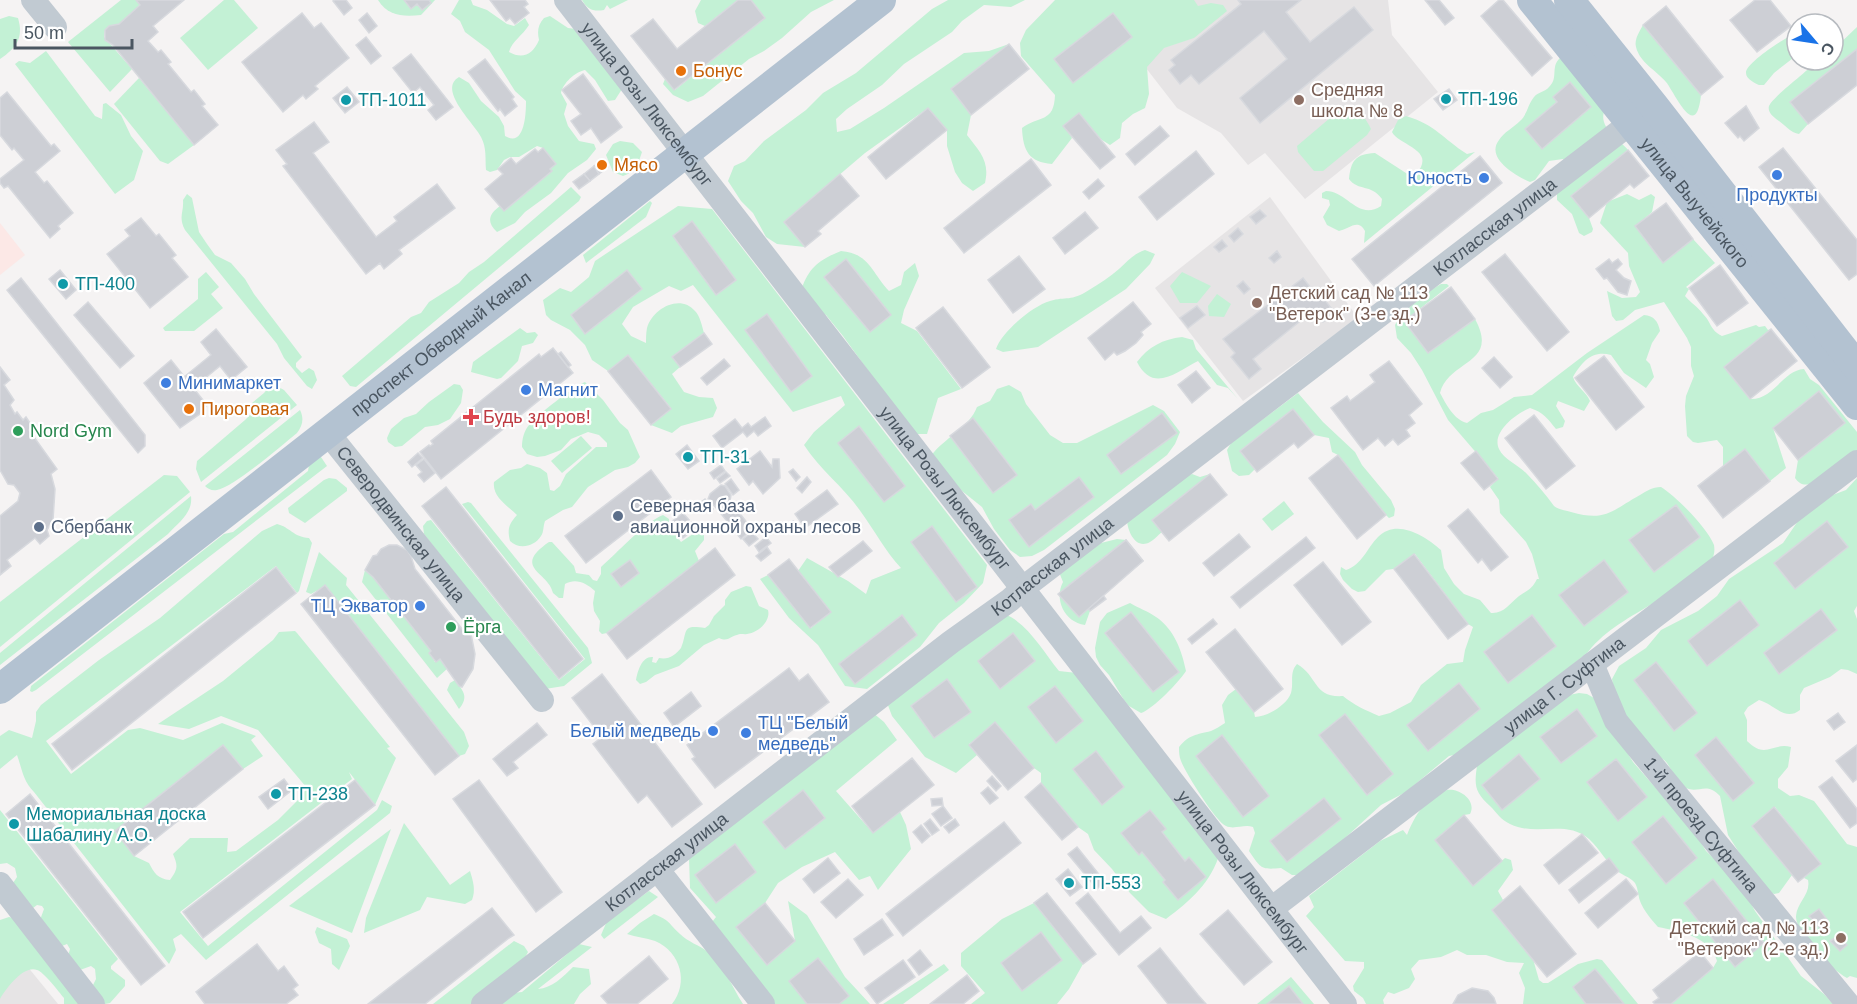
<svg xmlns="http://www.w3.org/2000/svg" width="1857" height="1004" font-family="Arial,sans-serif">
  <style>
    .education { fill: #e6e4e5 }
    .medical { fill: #fce8e6 }
    .green { fill: #c3f1d5 }
    .building { fill: #cdcfd5; stroke: #d7d9de; stroke-width: 1.5 }
    .lines { fill: none; stroke-linecap: round; stroke-linejoin: round }
    .minor { stroke: #c1cad2; stroke-width: 24 }
    .major { stroke: #b3c2d1; stroke-width: 30 }
    .food-dot { fill: #e8710a; stroke: #fff; stroke-width: 2 }
    .culture-dot { fill: #0f9aa8; stroke: #fff; stroke-width: 2 }
    .education-dot { fill: #8d6e63; stroke: #fff; stroke-width: 2 }
    .shop-dot { fill: #3f7fe0; stroke: #fff; stroke-width: 2 }
    .health-dot { fill: #e0444e; stroke: #fff; stroke-width: 2 }
    .leisure-dot { fill: #2e9e5b; stroke: #fff; stroke-width: 2 }
    .service-dot { fill: #5c6f8a; stroke: #fff; stroke-width: 2 }
    .labels { text-anchor: middle; stroke-width: 4.5; stroke-linejoin: round; paint-order: stroke }
    .food-label { font-size: 18px; fill: #c56008; stroke: #fff; text-anchor: start }
    .education-label { font-size: 18px; fill: #785e54; stroke: #fff; text-anchor: start }
    .culture-label { font-size: 18px; fill: #0d838f; stroke: #fff; text-anchor: start }
    .street-label { font-size: 18px; fill: #4a5661; stroke: #fff }
    .shop-label { font-size: 18px; fill: #366cbe; stroke: #fff; text-anchor: end }
    .health-label { font-size: 18px; fill: #be3a42; stroke: #fff; text-anchor: start }
    .leisure-label { font-size: 18px; fill: #27864d; stroke: #fff; text-anchor: start }
    .service-label { font-size: 18px; fill: #4e5e75; stroke: #fff; text-anchor: start }
  </style>
  <rect width="100%" height="100%" fill="#f5f3f3"/>
  <g class="education">
    <path d="M1105 0H1388L1392 35 1438 92 1305 199 1265 153 1248 165 1221 133 1177 108 1146 68Z"/>
    <path d="M1270 197 1358 318 1243 401 1155 288Z"/>
    <path d="M0 933 58 1004H0Z"/>
  </g>
  <path class="medical" d="M0 223 25 255 0 275Z"/>
  <g class="green">
    <path d="M121 0H136L140 5 119 24 109 26 105 30 104 37 132 69 110 92 68 42Z"/>
    <path d="M224 0H234L258 28 208 70 180 38Z"/>
    <path d="M378 0H435L421 15C403 17 388 16 378 0Z"/>
    <path d="M459 0H471L473 5 487 10 507 24 514 26 525 18 529 25C523 35 512 41 509 52 523 60 533 54 539 40 537 31 538 25 544 18L550 16 568 28 576 29 622 89 615 100 608 101 595 80 585 70C575 72 563 83 561 93L567 104 564 114 568 126 579 141 594 144 596 149 587 160 568 173 551 193 525 212 515 223 497 232C486 222 489 214 500 206L504 211 552 171 550 169 555 164 543 148 537 146 519 157H510L504 160 497 170 490 172 486 170C485 159 487 148 481 137 474 123 437 90 459 77L469 83 481 101 499 117 504 126 505 136C525 148 526 113 526 101L515 91 489 50 465 32 460 21 451 14Z"/>
    <path d="M582 0H628L610 9 607 5 604 10C593 12 587 9 582 0Z"/>
    <path d="M701 0H738L705 26 698 23 695 11Z"/>
    <path d="M751 0H834L811 12 782 38 764 51 749 59 703 96 688 102 673 95 663 84 665 79 675 90 765 18Z"/>
    <path d="M948 0H1025L1011 7 984 5 962 21 952 32 904 64 882 85 847 109 836 119 837 132 850 129 884 108 964 53 989 51 1009 44 951 89 971 115 967 135C980 152 990 161 985 183L973 191 962 183 955 172 947 146V130L928 108 865 153 784 222 805 247 777 244 766 237 753 213 741 201 728 181 734 166 745 161 764 141 806 110 823 93 856 73 932 9Z"/>
    <path d="M1055 0H1194L1198 6 1211 3 1223 5 1227 11 1194 38 1164 48 1147 67 1149 94 1145 108 1133 114 1122 123 1120 138 1110 145 1102 140 1079 114 1064 126 1072 138 1052 164C1029 162 1023 151 1022 128 1040 115 1054 123 1055 95L1021 56 1020 43 1026 30Z"/>
    <path d="M9 16 18 18C24 38 16 48 0 59V19Z"/>
    <path d="M1643 25 1701 95C1696 143 1675 93 1666 82 1656 70 1640 63 1636 47 1634 39 1640 31 1643 25Z"/>
    <path d="M1857 27V49L1790 102 1808 124 1799 134C1791 133 1786 126 1779 121 1775 118 1767 113 1769 106 1773 96 1809 71 1817 60H1833V50Z"/>
    <path d="M1797 33V55L1774 73 1764 85H1759C1755 83 1746 79 1746 73 1745 63 1789 35 1797 33Z"/>
    <path d="M46 51 95 116 102 119 103 104 106 103 121 115 131 136 143 151 134 180 115 194 15 64 19 61 30 63Z"/>
    <path d="M1560 58 1604 112C1599 128 1619 139 1628 150L1571 196 1589 218 1593 229 1592 232 1584 236 1579 233 1572 214 1557 200V191L1566 162 1563 159 1549 161 1535 180 1530 182C1516 176 1485 158 1499 140 1504 132 1513 128 1520 121 1527 115 1528 104 1534 97 1538 92 1545 92 1549 87 1559 78 1550 67 1560 58Z"/>
    <path d="M139 78 194 145 168 164 160 161 114 104Z"/>
    <path d="M1349 105C1358 108 1367 120 1371 129L1367 135 1323 171H1314L1298 152 1297 146 1343 107Z"/>
    <path d="M1406 116C1436 125 1442 138 1467 154L1475 152 1364 243 1365 231C1358 218 1349 229 1339 231L1327 225 1323 217 1330 205 1329 200 1322 198V193L1326 191C1347 191 1358 221 1381 206L1382 199C1370 183 1359 192 1349 179 1351 161 1355 154 1375 153L1409 175C1415 174 1418 172 1421 167 1430 149 1398 144 1392 132L1398 120Z"/>
    <path d="M620 141 633 143 642 152C638 164 636 172 623 176L613 172 606 155 613 144Z"/>
    <path d="M571 187 581 197 579 201 356 387 350 386 342 376 411 317 421 313 429 302 459 283 469 272 484 262Z"/>
    <path d="M187 194 192 198 199 232 207 244 215 255 231 263 245 279 254 294 302 357 296 363V367L302 373 309 368 314 371 317 380 312 389 307 386 284 358 277 344 185 230C178 216 184 213 183 200Z"/>
    <path d="M1627 194 1639 200 1651 194 1655 197 1652 212 1636 226 1663 262 1693 239 1715 263 1686 287 1689 289 1685 296C1691 303 1698 307 1703 314 1712 323 1709 329 1722 336L1756 325 1759 327 1765 326 1768 330 1771 329 1725 366 1750 399C1774 400 1783 370 1804 369L1810 379 1819 385 1857 432V451L1813 483C1805 486 1800 485 1795 478L1798 460 1844 423 1819 391 1773 428 1786 468 1770 481 1745 449 1723 466V447L1717 440 1698 443 1693 442 1687 436 1685 406 1686 396 1694 376 1691 366V347L1687 338 1664 302 1635 310 1623 320 1616 321 1612 316 1607 291 1622 298 1636 297 1640 292 1629 266 1628 253 1600 223 1607 202Z"/>
    <path d="M650 201 652 203 646 217 586 263 583 255Z"/>
    <path d="M678 206 712 209 987 565 983 583 964 603 939 623 920 647 867 689 845 686 818 645 789 618 760 579 768 575 811 628 831 612 798 571 807 558 848 581 866 594 871 580 901 568C885 551 875 531 861 512 844 487 820 470 804 445L814 432 845 405 841 396 793 412 693 285 681 291 669 286 633 307 622 324 631 336 646 343C646 339 646 333 647 328 652 309 680 293 695 311 700 316 702 326 704 333L673 356 680 367 672 374 684 392 699 397 713 398 717 408 713 417 681 426 672 433 651 425 671 408 628 355 608 371 592 360 585 345 570 330 551 320 546 315 543 300 560 288 571 292 589 277 595 261Z"/>
    <path d="M1145 250 1155 254 1150 264 1126 289 1038 347 1003 352 996 349C1001 333 1032 306 1050 301 1066 296 1071 302 1089 290 1099 284 1110 277 1119 269 1128 261 1133 254 1145 250Z"/>
    <path d="M841 251C869 253 872 273 889 291L901 285 904 272 915 263 919 276 904 310 901 323 917 331 961 389 938 398 927 434H914L843 336 826 315 817 310 802 288C809 267 821 259 841 251Z"/>
    <path d="M206 272 219 287 211 294 223 308 194 331H165L163 328 198 299V279Z"/>
    <path d="M1182 272 1211 286 1197 303H1180L1170 286Z"/>
    <path d="M1441 284H1447L1449 286 1404 321 1428 353 1475 319C1500 365 1449 359 1440 393 1446 404 1454 420 1467 423L1481 413 1493 410 1514 397 1532 395 1587 353 1644 315C1654 316 1658 321 1660 331L1652 343 1646 360 1650 364 1654 377 1646 388 1624 373 1611 355C1592 350 1582 362 1573 377 1576 387 1586 391 1590 401L1584 411 1558 401 1556 406 1565 421 1563 427 1556 429C1548 419 1543 412 1530 408 1517 413 1491 432 1499 449 1504 460 1519 465 1527 474 1537 484 1546 495 1554 506 1559 510 1565 510 1571 512 1606 522 1611 511 1640 495 1647 491 1652 487 1661 487 1676 496 1708 529 1714 545 1715 551 1714 555 1712 560 1693 574 1675 589 1655 602 1631 617 1606 629 1588 652L1464 753 1449 756 1406 792 1381 805 1333 849 1298 875H1292L1281 868C1260 870 1261 868 1249 851L1255 833 1253 827C1244 824 1234 830 1226 826 1216 822 1185 772 1181 761 1179 756 1179 752 1179 747 1190 734 1196 735 1211 731 1216 729 1220 726 1225 723L1222 705 1228 695 1236 689 1254 712 1255 717C1267 717 1287 705 1291 693 1294 682 1289 673 1297 664 1318 676 1313 698 1343 696 1354 705 1365 710 1379 716L1390 713 1411 702 1421 685 1447 664 1463 662 1465 650 1473 627 1468 624 1415 554 1393 569 1386 570 1365 591 1358 592 1352 589 1343 580 1340 574 1341 567 1346 570C1362 565 1367 548 1378 537 1397 518 1425 536 1441 550L1444 568 1454 584 1464 594 1480 600 1491 613C1504 614 1510 603 1519 596 1528 590 1532 589 1537 579H1539L1532 554 1526 542 1500 513 1499 500 1490 487 1498 478 1448 420 1422 370 1411 353 1397 338 1395 325 1401 314 1431 290Z"/>
    <path d="M1217 294 1231 304 1224 317 1209 316 1208 306Z"/>
    <path d="M520 328 527 333 535 332 538 335 533 343 522 346 518 361 501 378 497 379 471 372 473 362Z"/>
    <path d="M1182 337 1193 340 1196 349 1238 399 1228 388 1217 385 1198 361C1175 373 1153 393 1137 362 1148 347 1163 339 1182 337Z"/>
    <path d="M585 382 603 400 620 423 628 430 640 457 635 463 628 467 615 470 588 487 572 507 563 510 545 521C543 526 544 532 541 536 534 547 519 550 510 541 507 529 509 524 517 515 508 506 492 497 494 482L510 470 521 468 527 464 540 468 547 473 550 490 554 491 560 486 566 474 596 447H607V443L599 435 588 432 571 439 561 450 545 456 537 457 527 454 522 447C522 439 524 431 529 425 536 416 574 386 585 382Z"/>
    <path d="M454 384 460 385 463 390 461 403 450 419 438 425 425 427 402 446 395 447 388 442 387 438 391 429 404 418 416 414 429 402Z"/>
    <path d="M275 385 284 390 297 405 201 482 196 469 197 461 245 420 250 415 252 403 264 393 270 386Z"/>
    <path d="M1009 385 1021 392 1026 404 1050 435 1063 443H1077L1153 405 1164 411 1180 432 1175 444 1167 455 1044 550 1032 556 1020 557 1010 550 994 529 982 507 962 491 931 456C944 438 969 428 977 407L990 401 997 389Z"/>
    <path d="M1298 393 1323 422 1355 452 1362 465 1391 500 1395 509 1394 516 1389 518 1386 515 1338 455 1332 452 1329 438 1314 435 1293 409 1241 450 1255 469 1249 475 1239 476 1232 471 1227 450 1231 443Z"/>
    <path d="M300 410C304 418 303 425 297 433 281 446 234 487 217 490 212 491 208 489 205 486Z"/>
    <path d="M581 436 592 448 562 473 551 461Z"/>
    <path d="M319 454 327 466 36 690 32 692 30 691 31 686 224 534 233 532 308 471 309 465Z"/>
    <path d="M1192 474 1200 477 1210 474 1153 519 1162 532C1158 535 1154 540 1150 542 1136 550 1128 532 1127 521L1182 477Z"/>
    <path d="M164 475 177 476 190 492 0 647V602Z"/>
    <path d="M329 478 336 479 347 488V491L305 523 289 513 288 508 324 480Z"/>
    <path d="M1857 478V606L1854 611 1857 619V674L1848 670 1841 669 1830 677 1804 688 1800 695V710C1785 722 1774 704 1759 700L1748 707 1744 713 1747 720V741C1766 760 1772 742 1791 747L1788 767 1778 779V788L1790 796 1799 795 1814 801 1847 844 1857 847V978L1850 976 1847 978C1832 970 1795 934 1796 916 1797 902 1811 894 1808 880L1804 878 1820 864 1775 807 1752 826 1792 875 1779 893 1774 894 1770 892 1747 865 1728 835 1720 796C1706 781 1699 794 1686 788 1675 783 1673 771 1667 763 1664 759 1659 757 1656 754 1636 733 1616 709 1612 679L1619 666 1646 648 1661 630 1698 611 1717 596 1729 579 1783 543 1800 518 1830 496 1846 490Z"/>
    <path d="M191 496C193 513 179 522 168 534L0 665V653Z"/>
    <path d="M1284 501 1294 514 1272 531 1262 519Z"/>
    <path d="M468 502 471 503 588 648 592 663 564 686 545 689 424 534 423 526 427 521 431 520 559 680 585 659 462 504Z"/>
    <path d="M663 515 669 519C668 532 676 533 681 542L693 534 704 533V540L695 551 699 561 607 633 602 634 599 631 600 621 594 611 593 603 595 591C586 583 576 578 565 584L563 598H559L553 593C549 572 511 568 549 542H552L574 566 576 573 589 575 593 580 597 581 601 574V567C616 554 645 522 663 515Z"/>
    <path d="M277 524C290 527 293 537 309 538L312 543 299 591 297 593 276 566 46 741 71 774 128 730 140 728 183 740 222 723 256 736 251 740 263 756 243 769 223 745 115 831 134 856 149 863C154 873 158 879 170 880 178 869 178 866 173 854L190 838H228L227 852 236 851 278 820 298 800 307 788 258 730 221 716 189 729 158 724 223 681 273 640 279 632 295 631 297 633 390 747 387 748 396 758 375 805 349 772 352 779 180 912 208 946 377 810 382 800 392 806 390 813 206 960 181 934 173 939 176 950 169 964 34 792C23 781 22 769 17 755L0 769V736L9 730 32 738 36 721V712L41 705 99 660 160 618 262 531Z"/>
    <path d="M1117 539 1126 540 1070 585 1090 611 1085 625C1064 622 1054 599 1063 582L1059 572 1101 543Z"/>
    <path d="M319 552 347 578 346 585 464 732 469 746 465 754 459 756 325 586 311 594 306 592Z"/>
    <path d="M365 570 373 577 431 651 429 653 435 662 440 659 448 668 437 678 362 582Z"/>
    <path d="M746 586 751 587 759 606 768 610C771 621 758 633 747 634 744 635 741 633 737 635 729 637 728 642 719 638L704 645 679 666 655 675 646 682 640 684 636 680C638 670 642 656 653 657L652 662 656 663 659 658C669 660 675 655 681 648 688 631 681 624 705 628L709 625 714 616 725 605V600L731 592Z"/>
    <path d="M1130 603C1138 608 1148 611 1156 617 1174 629 1182 651 1186 671 1180 681 1152 710 1141 713L1129 706 1124 700 1109 675 1100 665 1096 657 1095 648 1100 622 1107 613Z"/>
    <path d="M1005 614C1028 624 1043 651 1059 671L1077 673 1220 852C1212 882 1190 901 1166 919L1149 912 1130 893 1112 869 1094 850 1088 834 1078 827 1041 783V773L1034 768 996 723 969 744 977 755 956 773 925 757 892 716 886 700Z"/>
    <path d="M455 680C462 690 470 696 459 709L447 690 450 683Z"/>
    <path d="M1579 693 1587 694 1594 698 1633 762 1695 833 1706 851 1740 883 1755 911 1801 976 1824 994 1833 1004H1671L1713 968 1717 961C1711 937 1679 931 1658 927 1651 919 1644 911 1640 901 1638 895 1638 888 1635 883 1631 878 1625 876 1620 873 1607 864 1600 849 1589 839 1566 819 1536 837 1510 824 1501 820 1497 813 1490 806 1475 792 1474 786 1477 766L1569 695Z"/>
    <path d="M872 712 884 722 897 740 836 791 873 833 900 812 906 825 911 849 878 890 870 876 859 880 835 852 802 867 778 883 765 903 736 927 767 965 795 941 788 901 807 915 845 977 870 1004H773L708 927 716 917 690 888 689 858Z"/>
    <path d="M1447 790C1460 788 1477 801 1470 814L1464 815 1435 840 1473 886 1505 858 1511 860 1513 870 1498 891 1503 900 1492 910 1533 959 1539 980 1543 983H1548L1578 964 1597 959 1602 960 1638 1004H1523L1525 988 1519 973 1524 963 1507 962 1486 955H1467L1457 950 1441 957 1419 960 1411 969 1415 979 1409 988 1394 994 1388 992 1383 1000 1384 1004H1366L1363 998 1354 991 1353 986 1364 968V962L1345 961 1306 916 1314 907 1309 896 1380 841 1403 830 1407 835C1415 815 1426 797 1447 790Z"/>
    <path d="M0 810 118 959 111 966V969L125 980V986L110 1003 105 1004 93 985 96 979 95 969 91 966 80 970 68 956 70 949 67 944 62 946 40 920 44 909 42 906 37 905 33 908 13 883 17 877 15 868 7 863 0 864Z"/>
    <path d="M404 823 450 885 470 871C473 881 476 890 472 900L465 904 427 897 420 910 364 933 366 918Z"/>
    <path d="M391 829 352 933 289 906Z"/>
    <path d="M649 891 658 897 604 939 601 935 607 921Z"/>
    <path d="M1034 903 1083 964 1069 989 1057 1004H971L985 993 961 966V953L1002 919Z"/>
    <path d="M654 914C671 921 668 923 680 934 688 942 699 945 708 952 724 965 732 987 743 1004H672C689 983 681 952 655 941 646 938 636 937 627 934L640 923Z"/>
    <path d="M9 917 13 918 85 1004H64V998C59 992 44 972 37 970 23 965 6 989 0 999V920Z"/>
    <path d="M317 927 347 939 350 946 339 970 332 964 331 949 319 943 315 932Z"/>
    <path d="M514 941 524 946 528 952 520 967 471 1004H433Z"/>
    <path d="M579 944 592 947 538 989C552 988 563 977 573 967L589 969 591 984 580 994 574 1004H499L513 993 522 992Z"/>
    <path d="M944 964 949 970 903 1004H883Z"/>
    <path d="M1291 977 1314 1004H1257Z"/>
  </g>
  <g class="building">
    <path d="M136 0H184L153 26 158 32 148 41 158 52 161 50 171 62 168 64 191 92 194 90 205 104 202 106 218 125 194 145 113 45 105 40V30L109 26 119 24 140 5Z"/>
    <path d="M335 0H346L352 8 344 15 333 1Z"/>
    <path d="M404 0H429L431 3 422 10 417 4 411 9Z"/>
    <path d="M490 0H525L528 4 524 7 529 13 515 24 510 18 506 21Z"/>
    <path d="M738 0H751L765 18 674 90 631 36 653 19 677 49Z"/>
    <path d="M1238 0H1301L1286 12 1310 42 1354 7 1373 30 1260 123 1240 98 1287 59 1264 31 1199 84 1191 75 1180 84 1169 70 1175 65 1171 60 1241 4Z"/>
    <path d="M1425 0H1439L1454 18 1445 25Z"/>
    <path d="M1499 0H1503L1552 58 1532 76 1481 16Z"/>
    <path d="M1755 0H1770L1791 26 1757 52 1730 20Z"/>
    <path d="M1666 6 1723 77 1701 95 1643 25Z"/>
    <path d="M302 13 314 28 321 23 349 58 315 86 318 89 306 99 303 95 283 112 242 62Z"/>
    <path d="M367 13 377 26 369 33 359 20Z"/>
    <path d="M1113 13 1132 37 1073 83 1054 59Z"/>
    <path d="M366 37 381 56 371 64 356 45Z"/>
    <path d="M1009 44 1029 69 971 115 951 89Z"/>
    <path d="M1857 49V85L1808 124 1790 102Z"/>
    <path d="M411 54 453 107 436 120 428 110 434 105 420 87 413 93 393 68Z"/>
    <path d="M485 59 514 97 512 99 517 106 505 116 500 109 498 111 468 72Z"/>
    <path d="M583 74 622 127 601 143 591 128 581 135 571 121 581 114 562 90Z"/>
    <path d="M1570 82 1591 107 1542 149 1525 129 1557 102 1553 97Z"/>
    <path d="M347 87 359 102 345 113 333 98Z"/>
    <path d="M1449 89 1457 100 1443 110 1434 99Z"/>
    <path d="M7 92 51 146 54 144 60 151 35 172 44 183 47 181 73 213 58 226 60 229 50 238 8 186 4 188 0 183V179L24 160 14 148 12 150 0 135V98Z"/>
    <path d="M1746 106 1759 128 1744 141 1740 136 1738 138 1725 123Z"/>
    <path d="M928 108 947 130 886 179 868 157Z"/>
    <path d="M1079 113 1115 157 1100 169 1063 126Z"/>
    <path d="M314 122 329 142 313 153 376 237 397 221 394 217 437 184 455 208 399 250 402 254 384 269 380 263 366 274 283 166 287 164 276 150Z"/>
    <path d="M1160 126 1169 136 1135 165 1126 154Z"/>
    <path d="M543 148 556 164 550 169 552 171 504 211 485 189 503 174 498 169 511 158 516 164 535 149 538 152Z"/>
    <path d="M1783 148 1857 240V274L1849 280 1759 167Z"/>
    <path d="M1628 150 1649 176 1634 188 1630 184 1589 218 1571 196Z"/>
    <path d="M1196 151 1214 174 1157 220 1139 197Z"/>
    <path d="M1480 156 1502 183 1374 286 1352 259Z"/>
    <path d="M1031 159 1051 185 964 253 944 228Z"/>
    <path d="M603 160 608 167 599 174 594 166Z"/>
    <path d="M594 166 599 174 590 181 584 174Z"/>
    <path d="M584 174 590 181 579 189 573 182Z"/>
    <path d="M840 174 859 196 818 231 821 234 805 247 784 222Z"/>
    <path d="M1098 179 1104 186 1089 199 1083 192Z"/>
    <path d="M1666 203 1693 239 1663 263 1635 226Z"/>
    <path d="M1260 210 1266 216 1256 224 1250 217Z"/>
    <path d="M1085 212 1098 228 1065 254 1053 238Z"/>
    <path d="M141 218 156 236 159 234 176 255 172 258 188 277 150 308 107 254 130 236 125 230Z"/>
    <path d="M692 221 736 280 716 295 673 236Z"/>
    <path d="M1238 228 1243 234 1234 242 1229 236Z"/>
    <path d="M1222 240 1227 246 1219 252 1214 247Z"/>
    <path d="M1277 251 1281 257 1274 263 1269 258Z"/>
    <path d="M1505 254 1569 332 1547 351 1482 272Z"/>
    <path d="M1019 256 1045 289 1013 313 988 280Z"/>
    <path d="M846 259 891 315 870 332 824 277Z"/>
    <path d="M1609 259 1612 263 1618 259 1622 264 1616 270 1624 278 1631 281 1627 295 1618 292 1607 278 1604 279 1596 269Z"/>
    <path d="M1720 265 1748 303 1717 326 1689 288Z"/>
    <path d="M60 270 76 290 66 299 49 279Z"/>
    <path d="M627 270 642 289 585 334 571 315Z"/>
    <path d="M21 278 145 435V446L138 453 7 290Z"/>
    <path d="M1303 278 1315 293 1318 291 1335 313 1323 322 1314 310 1253 359 1261 369 1249 379 1231 357 1235 353 1223 339Z"/>
    <path d="M1243 281 1250 289 1244 294 1237 286Z"/>
    <path d="M1451 287 1475 319 1428 353 1404 321Z"/>
    <path d="M88 302 134 356 120 368 74 315Z"/>
    <path d="M1133 302 1151 324 1141 332 1143 335 1136 343 1125 351 1117 355 1114 352 1105 360 1088 338Z"/>
    <path d="M1197 306 1205 315 1188 328 1180 318Z"/>
    <path d="M943 307 990 367 962 388 916 328Z"/>
    <path d="M767 314 812 376 791 392 745 330Z"/>
    <path d="M216 329 247 367 231 380 220 366 193 388 184 377 211 355 201 342Z"/>
    <path d="M1771 329 1797 361 1750 399 1724 367Z"/>
    <path d="M704 333 712 344 680 367 672 357Z"/>
    <path d="M553 348 573 373 441 479 420 452 429 445 430 446 433 444 431 441 539 354 541 357Z"/>
    <path d="M561 352 571 365 568 367 558 354Z"/>
    <path d="M628 355 671 409 651 425 608 371Z"/>
    <path d="M1604 356 1644 407 1616 430 1575 378Z"/>
    <path d="M1494 357 1512 377 1500 388 1482 368Z"/>
    <path d="M724 359 730 366 707 385 701 378Z"/>
    <path d="M171 360 207 405 200 414 180 428 144 383Z"/>
    <path d="M1389 361 1422 404 1409 415 1415 423 1406 430 1410 436 1398 445 1393 439 1385 446 1378 438 1363 450 1331 408 1347 396 1350 401 1375 382 1370 375Z"/>
    <path d="M0 367 10 380 4 385 14 400 10 405 15 414 17 412 23 420 26 417 32 426 29 430 57 469 51 474 55 489 53 520 47 530 49 536 40 544 35 538 7 560 11 566 0 575V516L18 501 20 493 14 485 8 484 0 470Z"/>
    <path d="M1196 371 1210 388 1192 403 1178 385Z"/>
    <path d="M1819 391 1845 423 1798 460 1773 428Z"/>
    <path d="M1293 409 1314 435 1298 448 1294 443 1257 472 1240 451Z"/>
    <path d="M1162 413 1177 433 1121 474 1107 455Z"/>
    <path d="M1534 415 1575 466 1546 489 1505 438Z"/>
    <path d="M765 417 771 426 758 436 754 431 747 437 743 432 722 448 713 436 735 419 742 428 748 423 751 427Z"/>
    <path d="M973 418 1017 475 993 493 950 436Z"/>
    <path d="M859 426 905 486 884 502 838 443Z"/>
    <path d="M687 445 699 461 688 469 676 454Z"/>
    <path d="M1745 449 1770 481 1723 518 1698 486Z"/>
    <path d="M760 451 772 467 773 459H779L780 478 763 494 753 481 749 485 737 469Z"/>
    <path d="M1476 451 1498 479 1484 490 1461 463Z"/>
    <path d="M418 453 423 458 412 467 408 462Z"/>
    <path d="M1338 455 1386 515 1357 539 1309 478Z"/>
    <path d="M424 459 435 473 424 482 418 475 422 472 416 465Z"/>
    <path d="M721 465 725 471 714 479 710 473Z"/>
    <path d="M793 469 800 477 796 481 789 472Z"/>
    <path d="M651 470 671 497 586 563 565 536Z"/>
    <path d="M726 472 730 476 720 483 717 479Z"/>
    <path d="M1210 474 1227 495 1169 541 1152 520Z"/>
    <path d="M807 477 811 482 802 493 797 488Z"/>
    <path d="M1079 477 1094 497 1029 547 1009 520 1031 504 1035 510Z"/>
    <path d="M731 479 739 490 733 495 725 484Z"/>
    <path d="M721 485 725 486 731 495 730 501 718 510 708 499 710 494Z"/>
    <path d="M446 487 583 659 559 679 422 506Z"/>
    <path d="M827 490 838 504 805 528 795 514Z"/>
    <path d="M705 499 713 509 710 512 701 502Z"/>
    <path d="M730 501 752 529 741 539 718 510Z"/>
    <path d="M1676 505 1700 537 1654 572 1629 540Z"/>
    <path d="M1468 509 1508 557 1491 571 1482 559 1478 563 1448 526Z"/>
    <path d="M683 513 689 520 677 529 671 522Z"/>
    <path d="M793 521 799 530 794 534 788 525Z"/>
    <path d="M1827 521 1848 547 1795 589 1774 563Z"/>
    <path d="M691 522 696 528 683 538 679 532Z"/>
    <path d="M932 526 977 587 956 602 911 542Z"/>
    <path d="M752 532 758 539 749 546 743 539Z"/>
    <path d="M1239 534 1250 547 1214 576 1203 563Z"/>
    <path d="M766 537 771 543 759 552 755 546Z"/>
    <path d="M1306 537 1315 548 1240 608 1231 597Z"/>
    <path d="M1126 540 1143 561 1102 594 1106 599 1090 611 1069 585Z"/>
    <path d="M1126 540 1143 561 1079 617 1058 594Z"/>
    <path d="M863 541 872 551 838 577 829 567Z"/>
    <path d="M389 545H397L407 550 411 556 415 569 466 634H471L475 654 473 669 462 687 459 686 440 659 436 662 429 653 431 651 373 577 365 570 373 556 377 555 381 549Z"/>
    <path d="M767 547 771 553 761 561 756 556Z"/>
    <path d="M715 548 735 575 627 659 607 633Z"/>
    <path d="M1414 554 1468 624 1448 639 1394 569Z"/>
    <path d="M789 559 831 612 810 628 768 575Z"/>
    <path d="M630 560 639 573 621 587 611 574Z"/>
    <path d="M1604 560 1628 592 1584 626 1559 595Z"/>
    <path d="M1323 562 1371 622 1342 645 1294 585Z"/>
    <path d="M276 567 296 593 72 770 52 744Z"/>
    <path d="M325 585 459 756 435 775 301 604Z"/>
    <path d="M1740 600 1759 625 1707 666 1688 641Z"/>
    <path d="M1821 609 1837 630 1779 674 1764 653Z"/>
    <path d="M1131 612 1179 672 1153 692 1105 633Z"/>
    <path d="M902 615 917 635 855 684 839 664Z"/>
    <path d="M1532 615 1556 646 1508 683 1484 652Z"/>
    <path d="M1213 619 1217 624 1192 644 1188 639Z"/>
    <path d="M1235 629 1283 689 1254 712 1206 652Z"/>
    <path d="M1013 633 1035 661 1000 689 978 661Z"/>
    <path d="M1656 662 1697 713 1674 731 1634 680Z"/>
    <path d="M789 668 799 681 808 674 829 702 715 788 692 759 695 757 687 745Z"/>
    <path d="M602 674 702 804 672 827 647 795 638 803 593 744 602 737 572 698Z"/>
    <path d="M947 679 971 712 934 738 911 706Z"/>
    <path d="M1459 683 1480 709 1428 751 1407 725Z"/>
    <path d="M1055 686 1083 721 1056 743 1028 707Z"/>
    <path d="M691 692 701 706 674 727 664 713Z"/>
    <path d="M1577 709 1597 736 1561 763 1540 737Z"/>
    <path d="M1838 713 1845 722 1834 730 1827 721Z"/>
    <path d="M1345 714 1393 774 1367 795 1319 735Z"/>
    <path d="M995 722 1034 768 1008 790 969 745Z"/>
    <path d="M537 723 547 735 513 762 518 768 507 776 493 759Z"/>
    <path d="M1222 735 1269 796 1243 817 1196 756Z"/>
    <path d="M1716 737 1754 783 1733 801 1695 755Z"/>
    <path d="M223 745 243 769 134 856 115 831Z"/>
    <path d="M1857 745V779L1853 782 1836 761Z"/>
    <path d="M1096 751 1124 787 1102 805 1073 769Z"/>
    <path d="M1519 754 1540 779 1502 810 1482 785Z"/>
    <path d="M912 758 934 785 873 833 852 806Z"/>
    <path d="M1616 759 1647 797 1618 821 1587 782Z"/>
    <path d="M992 776 1001 786 996 791 987 781Z"/>
    <path d="M1832 777 1857 809V823L1850 828 1819 787Z"/>
    <path d="M284 779 292 790 268 809 259 797Z"/>
    <path d="M355 780 375 805 203 938 183 912Z"/>
    <path d="M479 780 562 892 536 912 453 799Z"/>
    <path d="M1041 783 1078 827 1062 840 1025 797Z"/>
    <path d="M988 787 998 798 990 804 981 793Z"/>
    <path d="M803 790 825 818 785 849 763 822Z"/>
    <path d="M30 794 165 966 141 985 6 814Z"/>
    <path d="M942 798 943 805 932 806 931 799Z"/>
    <path d="M1324 798 1341 819 1287 862 1270 841Z"/>
    <path d="M943 806 952 818 941 826 932 814Z"/>
    <path d="M1774 807 1821 864 1798 882 1752 826Z"/>
    <path d="M1150 810 1166 829 1162 832 1185 861 1189 857 1206 877 1178 900 1163 882 1165 880 1142 852 1139 855 1121 833Z"/>
    <path d="M1464 815 1502 861 1473 886 1435 840Z"/>
    <path d="M1663 816 1697 858 1666 884 1632 842Z"/>
    <path d="M930 819 939 830 932 835 924 824Z"/>
    <path d="M955 819 959 825 949 833 944 827Z"/>
    <path d="M1004 822 1021 843 903 936 886 914Z"/>
    <path d="M921 825 930 836 922 843 913 832Z"/>
    <path d="M1582 834 1598 853 1559 884 1544 865Z"/>
    <path d="M735 844 756 872 716 903 695 875Z"/>
    <path d="M1077 847 1105 882 1097 889 1068 854Z"/>
    <path d="M828 858 840 873 814 893 803 879Z"/>
    <path d="M1609 858 1619 871 1579 903 1569 890Z"/>
    <path d="M1068 869 1082 887 1070 896 1056 879Z"/>
    <path d="M848 879 863 895 836 918 821 902Z"/>
    <path d="M1626 879 1638 894 1598 928 1585 913Z"/>
    <path d="M1713 879 1764 943 1735 967 1684 903Z"/>
    <path d="M1520 886 1576 954 1547 977 1492 910Z"/>
    <path d="M1047 893 1096 954 1083 964 1034 903Z"/>
    <path d="M1088 893 1120 933 1141 916 1151 928 1119 955 1076 903Z"/>
    <path d="M765 903 795 941 767 965 736 927Z"/>
    <path d="M492 908 514 935 509 938 425 1004H368Z"/>
    <path d="M1819 909 1828 921 1820 928 1809 916Z"/>
    <path d="M1228 910 1272 962 1244 985 1200 934Z"/>
    <path d="M882 919 893 935 864 955 854 939Z"/>
    <path d="M1041 932 1062 960 1022 991 1001 963Z"/>
    <path d="M1838 936 1847 945 1840 951 1830 941Z"/>
    <path d="M257 944 278 971 284 966 298 985 293 989 298 995 286 1004H205L196 992Z"/>
    <path d="M1160 948 1198 995 1206 1004H1168L1138 966Z"/>
    <path d="M920 950 932 965 919 975 908 960Z"/>
    <path d="M1700 952 1713 968 1671 1004H1655L1653 1002 1659 998 1653 990Z"/>
    <path d="M649 956 668 979 637 1004H608L601 996Z"/>
    <path d="M818 958 849 996 839 1004H807L789 981Z"/>
    <path d="M903 960 915 977 877 1004 865 988Z"/>
    <path d="M1595 969 1602 977 1624 1004H1586L1573 987Z"/>
    <path d="M967 975 979 991 963 1004H930Z"/>
    <path d="M1289 986 1303 1004H1267Z"/>
    <path d="M1472 988 1488 991 1494 998 1496 1004H1453L1458 995Z"/>
  </g>
  <g class="lines">
    <g class="minor">
      <path d="M33 0 55 27"/>
      <path id="s1" d="M566 0 1345 1004"/>
      <path id="s2" d="M327 432 542 700"/>
      <path id="s3" d="M1592 664 1616 721 1848 1004"/>
      <path d="M657 869 763 1004"/>
      <path d="M0 884 93 1004"/>
      <path id="s4" d="M1271 909 1857 462"/>
      <path id="s5" d="M483 1004 951 642 1010 600 1023 588 1645 112"/>
    </g>
    <g class="major">
      <path id="s6" d="M1532 0 1857 405"/>
      <path d="M1569 0 1654 106 1857 367"/>
      <path id="s7" d="M0 689 881 0"/>
    </g>
  </g>
  <g class="food-dot">
    <circle cx="681" cy="71" r="6"/>
    <circle cx="602" cy="165" r="6"/>
    <circle cx="189" cy="409" r="6"/>
  </g>
  <g class="culture-dot">
    <circle cx="1446" cy="99" r="6"/>
    <circle cx="346" cy="100" r="6"/>
    <circle cx="63" cy="284" r="6"/>
    <circle cx="688" cy="457" r="6"/>
    <circle cx="276" cy="794" r="6"/>
    <circle cx="14" cy="824" r="6"/>
    <circle cx="1069" cy="883" r="6"/>
  </g>
  <g class="education-dot">
    <circle cx="1299" cy="100" r="6"/>
    <circle cx="1257" cy="303" r="6"/>
    <circle cx="1841" cy="938" r="6"/>
  </g>
  <g class="shop-dot">
    <circle cx="1777" cy="175" r="6"/>
    <circle cx="1484" cy="178" r="6"/>
    <circle cx="166" cy="383" r="6"/>
    <circle cx="526" cy="390" r="6"/>
    <circle cx="420" cy="606" r="6"/>
    <circle cx="713" cy="731" r="6"/>
    <circle cx="746" cy="733" r="6"/>
  </g>
  <path class="health-dot" d="M468 408h6v6h6v6h-6v6h-6v-6h-6v-6h6z"/>
  <g class="leisure-dot">
    <circle cx="18" cy="431" r="6"/>
    <circle cx="451" cy="627" r="6"/>
  </g>
  <g class="service-dot">
    <circle cx="618" cy="516" r="6"/>
    <circle cx="39" cy="527" r="6"/>
  </g>
  <g class="labels">
    <g class="food-label">
      <text x="693" y="77">Бонус</text>
      <text x="614" y="171">Мясо</text>
      <text x="201" y="415">Пироговая</text>
    </g>
    <g class="education-label">
      <text x="1311" y="96">Средняя<tspan x="1311" dy="21">школа № 8</tspan></text>
      <text x="1269" y="299">Детский сад № 113<tspan x="1269" dy="21">"Ветерок" (3-е зд.)</tspan></text>
      <text x="1829" y="934" text-anchor="end">Детский сад № 113<tspan x="1829" dy="21">"Ветерок" (2-е зд.)</tspan></text>
    </g>
    <g class="culture-label">
      <text x="1458" y="105">ТП-196</text>
      <text x="358" y="106">ТП-1011</text>
      <text x="75" y="290">ТП-400</text>
      <text x="700" y="463">ТП-31</text>
      <text x="288" y="800">ТП-238</text>
      <text x="26" y="820">Мемориальная доска<tspan x="26" dy="21">Шабалину А.О.</tspan></text>
      <text x="1081" y="889">ТП-553</text>
    </g>
    <g class="street-label">
      <text dy="6" stroke="none"><textPath href="#s1" startOffset="132">улица Розы Люксембург</textPath></text>
      <text dy="6" stroke="none"><textPath href="#s6" startOffset="260">улица Выучейского</textPath></text>
      <text dy="6" stroke="none"><textPath href="#s5" startOffset="1276">Котласская улица</textPath></text>
      <text dy="6" stroke="none"><textPath href="#s7" startOffset="560">проспект Обводный Канал</textPath></text>
      <text dy="6" stroke="none"><textPath href="#s1" startOffset="618">улица Розы Люксембург</textPath></text>
      <text dy="6" stroke="none"><textPath href="#s2" startOffset="118">Северодвинская улица</textPath></text>
      <text dy="6" stroke="none"><textPath href="#s5" startOffset="718">Котласская улица</textPath></text>
      <text dy="6" stroke="none"><textPath href="#s4" startOffset="369">улица Г. Суфтина</textPath></text>
      <text dy="6" stroke="none"><textPath href="#s3" startOffset="196">1-й проезд Суфтина</textPath></text>
      <text dy="6" stroke="none"><textPath href="#s5" startOffset="232">Котласская улица</textPath></text>
      <text dy="6" stroke="none"><textPath href="#s1" startOffset="1104">улица Розы Люксембург</textPath></text>
    </g>
    <g class="shop-label">
      <text x="1472" y="184">Юность</text>
      <text x="1777" y="201" text-anchor="middle">Продукты</text>
      <text x="178" y="389" text-anchor="start">Минимаркет</text>
      <text x="538" y="396" text-anchor="start">Магнит</text>
      <text x="408" y="612">ТЦ Экватор</text>
      <text x="758" y="729" text-anchor="start">ТЦ "Белый<tspan x="758" dy="21">медведь"</tspan></text>
      <text x="701" y="737">Белый медведь</text>
    </g>
    <g class="health-label">
      <text x="483" y="423">Будь здоров!</text>
    </g>
    <g class="leisure-label">
      <text x="30" y="437">Nord Gym</text>
      <text x="463" y="633">Ёрга</text>
    </g>
    <g class="service-label">
      <text x="630" y="512">Северная база<tspan x="630" dy="21">авиационной охраны лесов</tspan></text>
      <text x="51" y="533">Сбербанк</text>
    </g>
  </g>
  <g transform="translate(1815 42) rotate(119)"><circle r="28" fill="#ffffff" stroke="#b7bbc0" stroke-width="1.5"/>
  <path d="M0-4.5L10 22L0 15L-10 22Z" fill="#1a73e8"/>
  <text y="-9" font-size="16" font-weight="bold" text-anchor="middle" fill="#4a5661">С</text>
  </g>
  <path d="M15 39v9h117v-9" fill="none" stroke="#4a5661" stroke-width="3"/>
  <text x="24" y="39" font-size="18" fill="#4a5661" stroke="#ffffff" stroke-width="4.5" paint-order="stroke">50 m</text>
</svg>
